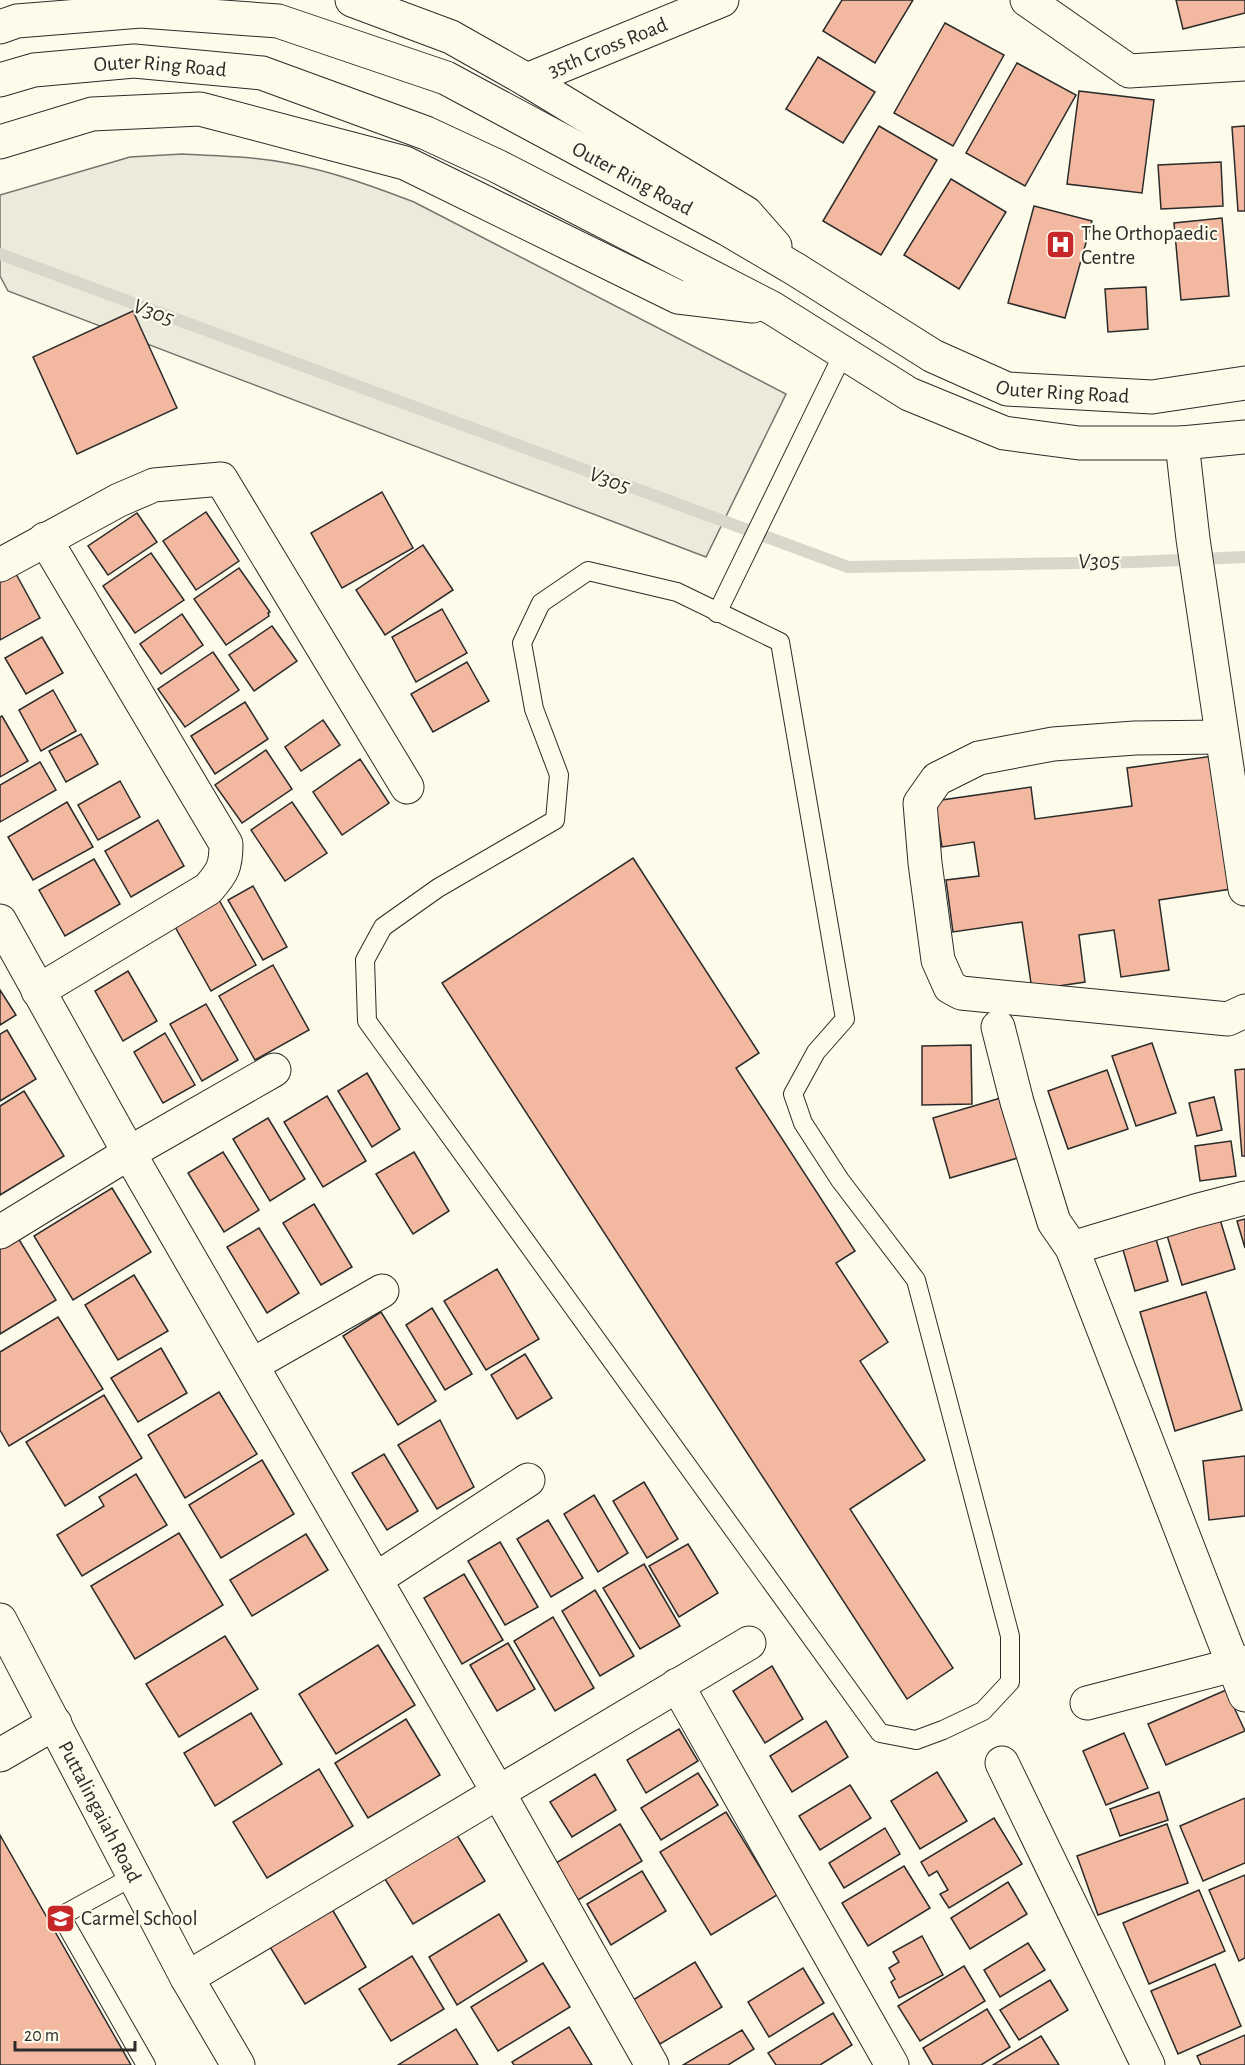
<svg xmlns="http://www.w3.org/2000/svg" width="1245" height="2065" font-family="'Alegreya Sans',sans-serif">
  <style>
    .green { fill: #ecebdb; stroke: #74746e; stroke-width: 1.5 }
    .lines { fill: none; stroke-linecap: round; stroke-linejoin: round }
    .stream { stroke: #d8d7c9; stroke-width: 12 }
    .building { fill: #f2b8a0; stroke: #2b2b2b; stroke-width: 1.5 }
    .service-casing { stroke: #2b2b2b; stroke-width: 20 }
    .minor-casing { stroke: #2b2b2b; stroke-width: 35 }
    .secondary-casing { stroke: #2b2b2b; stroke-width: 35 }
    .trunk-casing { stroke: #2b2b2b; stroke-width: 35 }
    .service { stroke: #fdfbea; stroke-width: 18 }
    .minor { stroke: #fdfbea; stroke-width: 33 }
    .secondary { stroke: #fdfbea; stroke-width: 33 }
    .trunk { stroke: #fdfbea; stroke-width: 33 }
    .labels { text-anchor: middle; stroke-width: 4.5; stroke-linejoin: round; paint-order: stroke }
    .street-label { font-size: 21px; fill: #2b2b2b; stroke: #fdfbea }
    .poi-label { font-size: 21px; fill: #2b2b2b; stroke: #fdfbea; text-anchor: start }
    .water-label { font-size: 22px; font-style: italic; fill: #2b2b2b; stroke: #fdfbea }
  </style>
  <rect width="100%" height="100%" fill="#fdfbea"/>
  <path class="green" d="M182 154C217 156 252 156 287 163 331 171 372 186 414 202L786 394 706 557 8 291 0 276V195L130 157Z"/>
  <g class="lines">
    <path class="stream" d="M0 254 848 567 1135 562 1245 557"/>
  </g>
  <g class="building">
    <path d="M842 0H913L875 63 823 31Z"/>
    <path d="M1176 0H1245V13L1183 29Z"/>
    <path d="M945 23 1004 55 953 146 894 113Z"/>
    <path d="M818 57 875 92 843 143 786 109Z"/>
    <path d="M1017 63 1076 95 1025 186 966 153Z"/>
    <path d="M1079 91 1154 100 1142 193 1067 184Z"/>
    <path d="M879 126 937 160 881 255 823 221Z"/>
    <path d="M1245 126V211H1238L1232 127Z"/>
    <path d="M1221 162 1223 206 1161 209 1158 165Z"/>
    <path d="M951 179 1006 212 959 289 904 255Z"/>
    <path d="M1034 206 1092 221 1065 318 1008 303Z"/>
    <path d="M1222 218 1229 296 1181 300 1174 223Z"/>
    <path d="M1146 287 1148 329 1108 332 1105 289Z"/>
    <path d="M133 311 177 408 77 454 33 357Z"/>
    <path d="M382 492 413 548 342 588 311 533Z"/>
    <path d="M206 512 239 561 196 590 163 541Z"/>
    <path d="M137 513 157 542 108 575 88 546Z"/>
    <path d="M423 545 453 590 385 635 356 590Z"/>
    <path d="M151 553 184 600 135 633 103 586Z"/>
    <path d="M239 568 270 612 268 613 269 616 226 645 194 599Z"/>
    <path d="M15 572 40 618 0 640V580Z"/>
    <path d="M442 609 467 653 416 682 392 637Z"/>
    <path d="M182 614 203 645 161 674 140 644Z"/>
    <path d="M272 626 297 661 254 691 229 655Z"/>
    <path d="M42 637 63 673 26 694 5 658Z"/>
    <path d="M213 652 239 690 185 727 158 689Z"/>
    <path d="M467 662 489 701 433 732 411 694Z"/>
    <path d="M53 690 76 731 41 751 19 710Z"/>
    <path d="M245 702 268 739 215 774 191 736Z"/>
    <path d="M2 716 28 761 0 777V717Z"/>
    <path d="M323 720 340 745 301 771 285 747Z"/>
    <path d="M81 734 98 764 66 782 49 751Z"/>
    <path d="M266 750 292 789 242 823 215 785Z"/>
    <path d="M1213 756 1231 889 1159 900 1169 970 1121 977 1114 930 1079 935 1085 982 1032 990 1022 922 953 932 946 880 979 876 974 842 942 847 935 801 1031 787 1035 819 1132 806 1127 768Z"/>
    <path d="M360 759 389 803 342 835 313 792Z"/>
    <path d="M40 762 56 790 0 822V785Z"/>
    <path d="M120 781 140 817 98 840 78 805Z"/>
    <path d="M67 802 93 847 33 880 8 837Z"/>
    <path d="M292 802 327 853 285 881 251 830Z"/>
    <path d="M158 820 184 866 131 897 105 851Z"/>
    <path d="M633 858 759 1053 736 1068 855 1251 836 1263 888 1342 860 1361 925 1460 850 1509 953 1668 907 1699 442 983Z"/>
    <path d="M94 859 120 904 65 936 39 890Z"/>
    <path d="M253 886 287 947 263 960 228 900Z"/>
    <path d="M219 900 256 965 211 991 174 925Z"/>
    <path d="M273 965 309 1030 255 1060 219 996Z"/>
    <path d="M128 971 157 1021 123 1041 95 991Z"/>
    <path d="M0 990 16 1015 0 1025Z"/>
    <path d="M206 1004 238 1060 202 1081 170 1024Z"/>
    <path d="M7 1030 36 1079 0 1101V1034Z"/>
    <path d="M165 1033 195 1085 163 1103 134 1052Z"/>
    <path d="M1152 1043 1176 1113 1136 1126 1112 1056Z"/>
    <path d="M971 1045 972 1104 922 1105V1046Z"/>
    <path d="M1245 1069V1156H1242L1235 1070Z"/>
    <path d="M1107 1070 1128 1129 1068 1149 1048 1091Z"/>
    <path d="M367 1073 400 1129 372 1147 338 1091Z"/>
    <path d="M24 1091 64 1156 0 1195V1106Z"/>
    <path d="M327 1096 366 1161 323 1187 284 1122Z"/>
    <path d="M1004 1097 1021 1157 950 1178 933 1118Z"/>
    <path d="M1214 1097 1222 1130 1197 1136 1189 1103Z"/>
    <path d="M268 1118 305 1179 270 1201 233 1139Z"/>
    <path d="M1231 1141 1236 1176 1200 1181 1195 1146Z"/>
    <path d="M223 1152 259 1210 224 1232 188 1173Z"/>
    <path d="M414 1152 449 1211 413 1234 376 1174Z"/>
    <path d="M112 1188 151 1252 73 1300 34 1236Z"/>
    <path d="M314 1204 352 1267 321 1285 283 1223Z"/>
    <path d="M1219 1216 1235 1269 1182 1285 1166 1232Z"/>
    <path d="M1245 1219V1248L1237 1221Z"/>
    <path d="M259 1228 299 1293 267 1313 227 1247Z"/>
    <path d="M1154 1232 1168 1281 1135 1291 1121 1243Z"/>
    <path d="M18 1238 56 1300 0 1334V1249Z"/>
    <path d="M497 1269 539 1339 486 1370 444 1301Z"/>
    <path d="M134 1275 168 1331 118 1360 85 1305Z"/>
    <path d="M1206 1292 1242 1410 1175 1431 1140 1312Z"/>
    <path d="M432 1308 472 1374 445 1390 406 1325Z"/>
    <path d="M381 1312 436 1401 398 1425 343 1336Z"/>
    <path d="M58 1317 103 1389 9 1446 0 1430V1352Z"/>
    <path d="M161 1348 187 1393 138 1422 111 1378Z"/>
    <path d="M525 1354 552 1398 517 1419 491 1375Z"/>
    <path d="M219 1392 257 1454 185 1498 148 1435Z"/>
    <path d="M104 1395 142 1458 65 1506 26 1442Z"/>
    <path d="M440 1420 474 1487 437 1509 398 1445Z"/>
    <path d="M384 1454 418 1511 387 1530 352 1473Z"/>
    <path d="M1245 1456V1516L1209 1520 1203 1461Z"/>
    <path d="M262 1460 294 1514 221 1558 189 1505Z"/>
    <path d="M136 1474 167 1525 82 1576 57 1535 104 1506 99 1497Z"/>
    <path d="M644 1482 678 1539 647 1558 613 1501Z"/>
    <path d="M594 1495 628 1553 598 1572 564 1514Z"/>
    <path d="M548 1520 583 1578 551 1597 517 1539Z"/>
    <path d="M179 1533 223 1605 135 1659 91 1586Z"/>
    <path d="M306 1534 328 1570 252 1616 230 1580Z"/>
    <path d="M500 1542 538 1607 505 1625 468 1561Z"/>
    <path d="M688 1544 718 1593 679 1617 649 1566Z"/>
    <path d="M644 1564 680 1626 640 1649 603 1588Z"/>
    <path d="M464 1574 503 1640 462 1664 424 1598Z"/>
    <path d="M595 1590 634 1656 600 1676 562 1611Z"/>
    <path d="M553 1617 594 1688 555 1711 514 1641Z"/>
    <path d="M225 1636 258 1689 179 1737 146 1684Z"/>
    <path d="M508 1643 535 1689 497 1711 470 1665Z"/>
    <path d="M378 1645 415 1705 336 1754 299 1694Z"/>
    <path d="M772 1666 803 1719 765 1743 733 1691Z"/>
    <path d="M1226 1690 1245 1731 1166 1765 1148 1724Z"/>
    <path d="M251 1713 282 1764 215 1806 184 1753Z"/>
    <path d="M406 1719 440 1775 368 1818 335 1763Z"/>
    <path d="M826 1721 848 1757 792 1792 770 1756Z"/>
    <path d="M679 1729 698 1761 646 1793 627 1760Z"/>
    <path d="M1124 1733 1148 1788 1106 1805 1083 1751Z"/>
    <path d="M319 1769 353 1826 267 1878 233 1822Z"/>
    <path d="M937 1772 967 1821 920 1849 891 1801Z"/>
    <path d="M698 1773 718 1805 661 1840 641 1808Z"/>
    <path d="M595 1774 616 1810 572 1837 550 1802Z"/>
    <path d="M850 1785 871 1818 820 1850 799 1816Z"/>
    <path d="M1159 1792 1168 1820 1120 1836 1110 1809Z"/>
    <path d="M1245 1798V1863L1203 1881 1180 1826Z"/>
    <path d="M726 1812 777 1895 711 1935 660 1852Z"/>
    <path d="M994 1818 1022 1864 949 1908 940 1894 948 1890 937 1871 929 1876 921 1862Z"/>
    <path d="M620 1824 642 1861 578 1900 556 1863Z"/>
    <path d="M1167 1824 1188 1883 1098 1915 1077 1856Z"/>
    <path d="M452 1827 485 1881 413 1924 380 1871Z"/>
    <path d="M885 1828 900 1854 844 1888 829 1863Z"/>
    <path d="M0 1835 131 2065H0Z"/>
    <path d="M904 1866 930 1908 868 1946 842 1903Z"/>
    <path d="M642 1871 666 1911 611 1945 587 1904Z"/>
    <path d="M1245 1875V1958L1239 1961 1209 1890Z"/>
    <path d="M1008 1882 1027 1914 970 1949 951 1918Z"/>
    <path d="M1199 1890 1225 1951 1149 1984 1123 1923Z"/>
    <path d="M332 1909 366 1967 305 2004 270 1947Z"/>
    <path d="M499 1914 527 1961 457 2005 429 1957Z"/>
    <path d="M922 1936 943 1975 899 1998 891 1982 895 1979 889 1968 899 1962 893 1952Z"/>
    <path d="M1028 1943 1045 1970 1000 1997 984 1970Z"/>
    <path d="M412 1956 444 2009 391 2041 359 1989Z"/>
    <path d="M695 1962 722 2007 660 2044 633 2000Z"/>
    <path d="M543 1963 570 2007 498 2051 471 2007Z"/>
    <path d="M1215 1964 1241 2026 1178 2054 1151 1991Z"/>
    <path d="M964 1966 985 2001 920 2041 898 2006Z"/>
    <path d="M803 1968 824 2003 769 2037 748 2002Z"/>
    <path d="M1050 1980 1068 2010 1019 2040 1000 2010Z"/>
    <path d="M987 2009 1010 2047 981 2065H933L923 2048Z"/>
    <path d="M833 2013 852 2045 820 2065H776L768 2053Z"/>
    <path d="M569 2027 592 2065H514L512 2062Z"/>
    <path d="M456 2029 478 2065H398Z"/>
    <path d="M742 2030 754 2049 728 2065H683Z"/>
    <path d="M1245 2035V2065H1201L1197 2056Z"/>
    <path d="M1041 2036 1059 2065H993Z"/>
  </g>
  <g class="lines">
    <defs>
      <g id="service">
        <path d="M588 571 677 592 780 642 845 1019 816 1052 793 1094 803 1123 840 1180 916 1280 1010 1636V1682L983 1711 943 1730 916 1740 880 1733 367 1021 365 960 383 927 438 888 555 820 559 775 534 709 522 643 541 603Z"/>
        <path d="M717 613 843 354"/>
        <path d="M134 1876 61 1916 146 2065"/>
      </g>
      <g id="minor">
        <path d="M1027 0 1129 71 1245 64"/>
        <path id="s1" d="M527 80 722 0"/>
        <path d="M1182 443 1193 539 1245 889"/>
        <path d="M0 565 119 500 154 485 221 479 407 787"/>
        <path d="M1222 737 1135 738 1053 744 979 758 937 779 920 803 925 863 938 960 950 987 961 993 1228 1019 1245 1011"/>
        <path d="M0 921 129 1153 498 1792 652 2065"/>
        <path d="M38 991 208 889C223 872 226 866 226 844L45 539"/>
        <path d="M998 1027 1017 1102 1054 1222 1072 1248 1245 1695"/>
        <path d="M0 1232 129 1153 274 1070"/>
        <path d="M1072 1248 1195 1211 1245 1198"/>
        <path d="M252 1365 382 1291"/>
        <path d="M376 1579 528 1480"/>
        <path d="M677 1685 892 2065"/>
        <path d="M1087 1703 1245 1662"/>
        <path d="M0 1755 55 1723"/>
        <path d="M1002 1763 1148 2065"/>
        <path d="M187 1978 749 1643"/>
      </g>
      <g id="secondary">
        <path id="s2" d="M0 1620 187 1978 238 2065"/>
      </g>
      <g id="trunk">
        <path d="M352 0 451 37 527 80 746 213 775 246"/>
        <path id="s3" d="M0 27 17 21 141 11 278 21 446 78 727 229 795 269 933 356 1007 389 1152 397 1245 383"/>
        <path id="s4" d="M0 80 34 70 134 61 262 73 426 133 497 166 772 308 909 394 1004 433 1079 443H1182L1245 437"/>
        <path d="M0 142 92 114 200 109 405 163 678 297 753 306"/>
      </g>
    </defs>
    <use href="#service" class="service-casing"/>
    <use href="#minor" class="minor-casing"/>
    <use href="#secondary" class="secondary-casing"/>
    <use href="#trunk" class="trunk-casing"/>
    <use href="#service" class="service"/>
    <use href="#minor" class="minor"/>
    <use href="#secondary" class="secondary"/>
    <use href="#trunk" class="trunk"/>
  </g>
  <defs>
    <symbol id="hospital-square" viewBox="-11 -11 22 22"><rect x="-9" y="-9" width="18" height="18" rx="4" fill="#c62828" stroke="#fdfbea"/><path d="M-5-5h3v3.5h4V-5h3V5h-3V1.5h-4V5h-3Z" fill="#fff"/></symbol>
    <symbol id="school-square" viewBox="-11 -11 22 22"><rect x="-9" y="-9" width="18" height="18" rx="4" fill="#c62828" stroke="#fdfbea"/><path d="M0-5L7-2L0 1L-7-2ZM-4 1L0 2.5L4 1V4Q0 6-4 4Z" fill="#fff"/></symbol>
  </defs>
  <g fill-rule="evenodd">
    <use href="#hospital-square" x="1044" y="228" width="33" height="33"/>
    <use href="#school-square" x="44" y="1902" width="33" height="33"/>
  </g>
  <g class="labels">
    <g class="street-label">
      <text dy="7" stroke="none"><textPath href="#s1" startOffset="87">35th Cross Road</textPath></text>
      <text dy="7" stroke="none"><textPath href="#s4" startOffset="162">Outer Ring Road</textPath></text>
      <text dy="7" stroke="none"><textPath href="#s3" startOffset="669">Outer Ring Road</textPath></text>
      <text dy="7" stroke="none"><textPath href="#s3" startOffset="1155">Outer Ring Road</textPath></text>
      <text dy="7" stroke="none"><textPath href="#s2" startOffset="216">Puttalingaiah Road</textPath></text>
    </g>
    <g class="poi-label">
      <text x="1081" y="240">The Orthopaedic<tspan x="1081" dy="24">Centre</tspan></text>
      <text x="81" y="1925">Carmel School</text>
    </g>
    <g class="water-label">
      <text transform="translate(154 311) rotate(20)" y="8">V305</text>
      <text transform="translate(610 479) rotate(20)" y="8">V305</text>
      <text transform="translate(1099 560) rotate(-1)" y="8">V305</text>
    </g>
  </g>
  <path d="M15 2041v9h120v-9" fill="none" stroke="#2b2b2b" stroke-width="3"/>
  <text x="24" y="2041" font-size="18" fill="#2b2b2b" stroke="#fdfbea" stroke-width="4.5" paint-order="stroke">20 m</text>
</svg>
